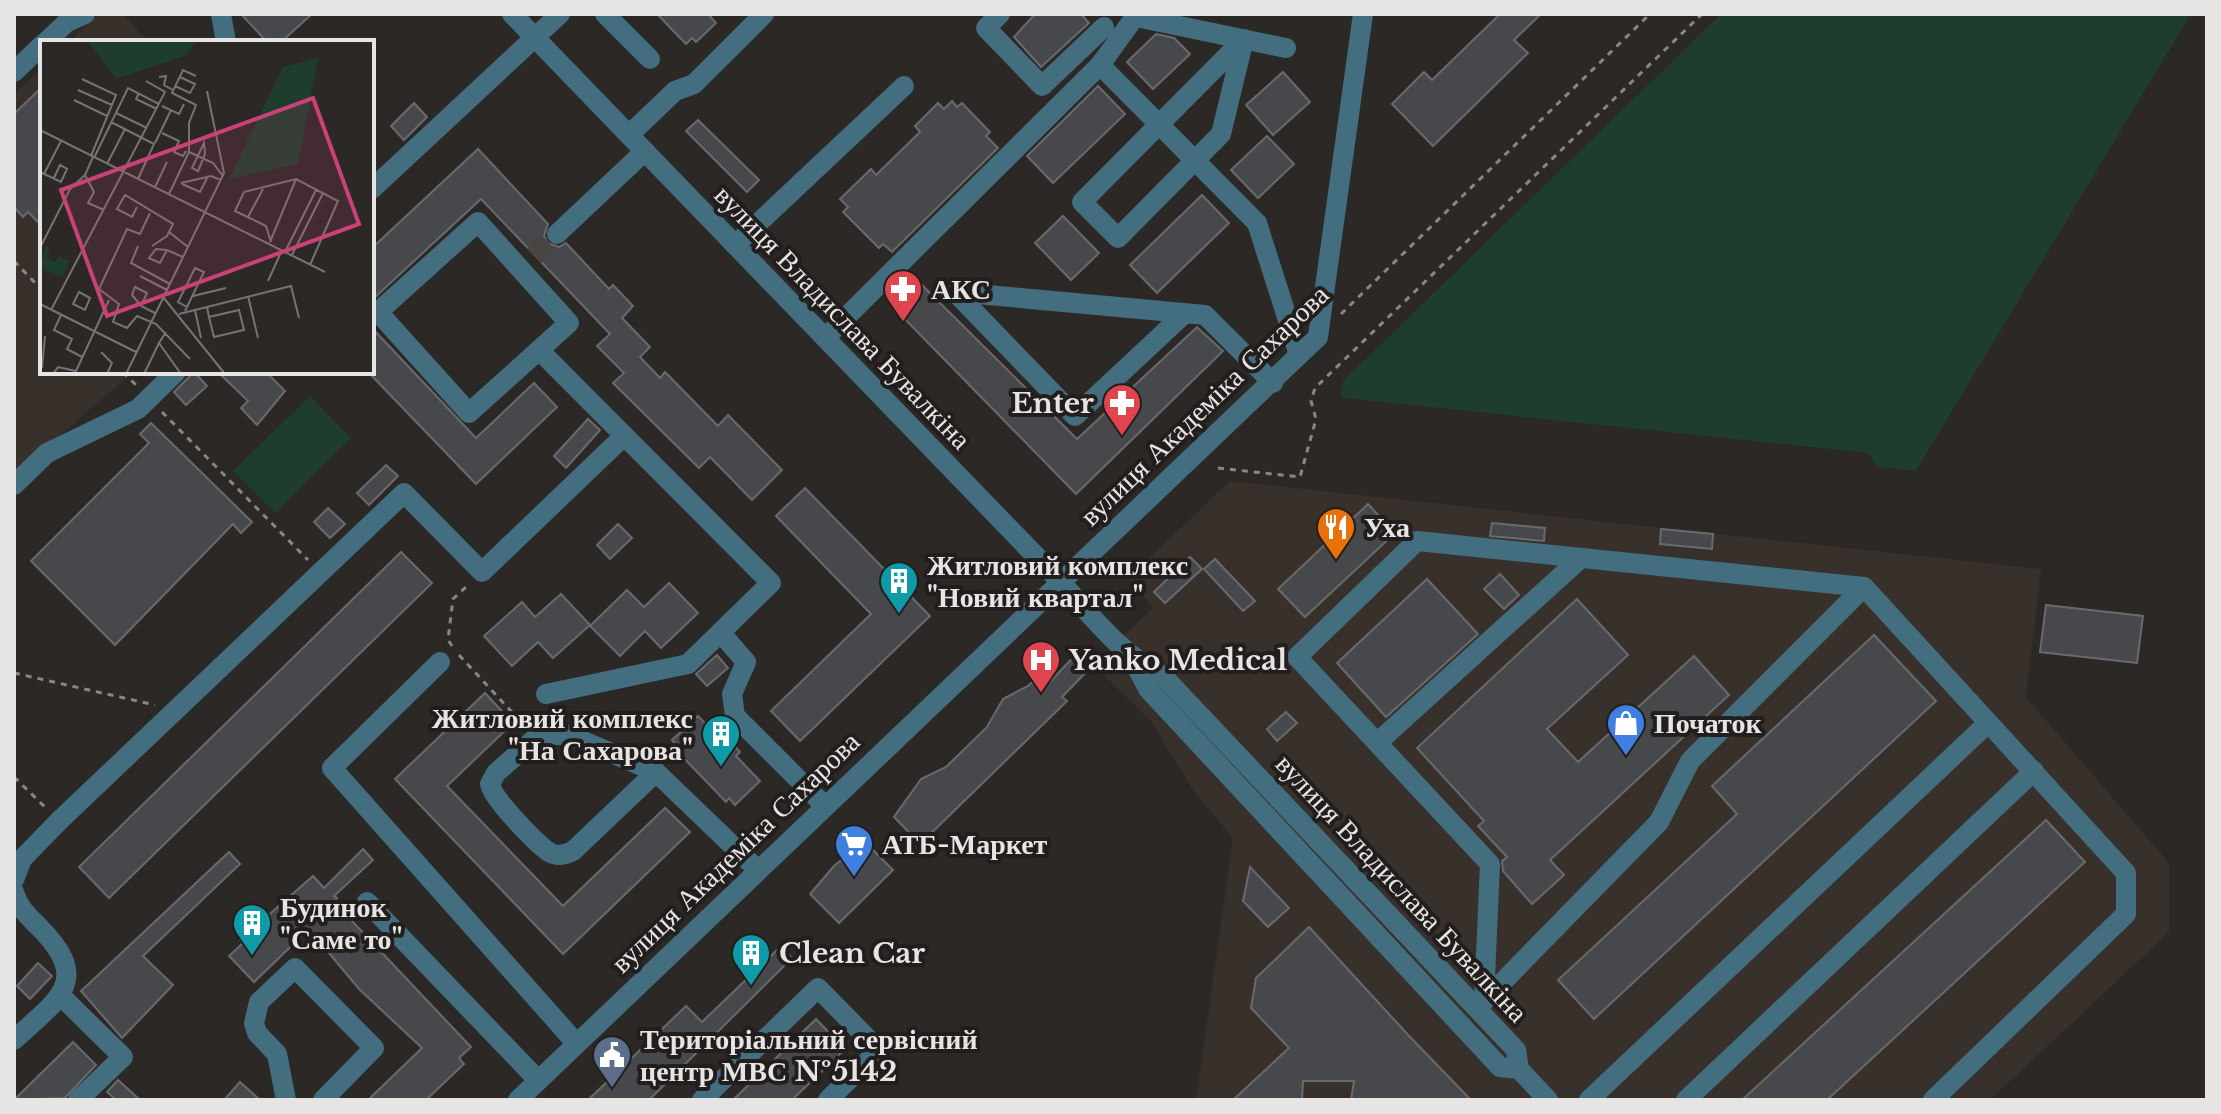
<svg xmlns="http://www.w3.org/2000/svg" width="2221" height="1114" font-family="'Libre Baskerville',serif">
  <style>
    .built { fill: #38302b }
    .green { fill: #1e3d2c }
    .building { fill: #47484b; stroke: #6a6a6e; stroke-width: 2 }
    .lines { fill: none; stroke-linecap: round; stroke-linejoin: round }
    .minor-tunnel { stroke: #474442; stroke-width: 20; stroke-dasharray: 20 10; stroke-linecap: butt }
    .path { stroke: #898785; stroke-width: 3; stroke-dasharray: 6 6; stroke-linecap: butt }
    .minor { stroke: #436e7f; stroke-width: 20 }
    .labels { text-anchor: middle; stroke-width: 8; stroke-linejoin: round; paint-order: stroke }
    .poi-label { font-size: 28px; font-weight: bold; fill: #e7e5e4; stroke: #211e1d; text-anchor: start }
    .street-label { font-size: 28px; fill: #e7e5e4; stroke: #211e1d }
    .inset-road { fill: none; stroke: #767472; stroke-width: 2 }
    .view { fill: #c94176; fill-opacity: 0.15; stroke: #c94176; stroke-width: 4 }
    .inset-edge { fill: none; stroke: #e7e5e4; stroke-width: 4 }
  </style>
  <rect width="100%" height="100%" fill="#2b2826"/>
  <g class="built">
    <path d="M98 14H122L149 42H69Z"/>
    <path d="M42 68V372H133L14 475V94Z"/>
    <path d="M1230 481 2041 569 2026 697 2169 863V932L1990 1100H1196L1233 838 1195 793 1151 721 1093 665 1153 608 1128 578Z"/>
  </g>
  <g class="green">
    <path d="M1721 14H2191L1916 471 1878 467 1868 453 1344 398 1340 395 1343 381Z"/>
    <path d="M310 396 351 438 275 513 233 471Z"/>
  </g>
  <g class="building">
    <path d="M241 14H312L281 42H267Z"/>
    <path d="M657 14H708L716 23 696 42 692 38 686 44Z"/>
    <path d="M1035 14H1081L1089 23 1041 67 1014 37Z"/>
    <path d="M1500 14H1541L1514 40 1528 53 1433 146 1392 104 1424 72 1432 80Z"/>
    <path d="M1156 34 1174 38 1190 54 1153 89 1127 62Z"/>
    <path d="M1283 72 1310 102 1273 135 1246 105Z"/>
    <path d="M1098 86 1125 114 1053 183 1027 156Z"/>
    <path d="M42 87V226L28 212 23 217 14 207V114Z"/>
    <path d="M952 101 957 107 962 103 990 132 986 136 998 148 892 252 883 244 879 248 843 212 848 207 840 199 871 169 876 175 920 132 915 126 938 103 944 109Z"/>
    <path d="M414 103 427 117 404 140 391 126Z"/>
    <path d="M698 120 759 180 747 192 686 131Z"/>
    <path d="M1267 136 1294 164 1258 198 1231 170Z"/>
    <path d="M478 149 548 224 544 236 548 243 559 247 566 243 609 289 613 285 633 306 622 318 650 347 640 357 660 378 665 372 718 426 728 415 782 470 752 500 710 457 699 468 613 383 624 373 597 346 610 334 481 199 372 300V248Z"/>
    <path d="M1202 195 1229 223 1157 293 1130 265Z"/>
    <path d="M1063 216 1099 253 1071 280 1035 243Z"/>
    <path d="M919 282 1077 439 1197 327 1223 351 1076 494 893 307Z"/>
    <path d="M372 328 476 438 534 383 557 407 476 484 372 376Z"/>
    <path d="M194 372 207 386 186 405 174 392Z"/>
    <path d="M218 372H266L285 391 257 425 241 408 248 401Z"/>
    <path d="M588 419 600 430 566 468 554 456Z"/>
    <path d="M151 423 252 522 241 533 233 524 115 645 31 561 149 443 140 434Z"/>
    <path d="M386 465 398 476 369 505 357 493Z"/>
    <path d="M805 488 930 616 800 741 771 711 871 614 776 516Z"/>
    <path d="M1368 504 1395 533 1305 617 1278 589Z"/>
    <path d="M328 508 345 524 330 538 314 522Z"/>
    <path d="M1492 523 1545 528 1544 541 1490 536Z"/>
    <path d="M618 524 632 538 610 559 597 545Z"/>
    <path d="M1661 529 1713 534 1712 549 1660 544Z"/>
    <path d="M401 552 432 583 109 898 79 867Z"/>
    <path d="M1190 557 1202 569 1165 603 1154 592Z"/>
    <path d="M1215 559 1255 601 1243 611 1204 569Z"/>
    <path d="M1500 574 1519 595 1504 609 1484 589Z"/>
    <path d="M1427 579 1478 634 1386 717 1337 663Z"/>
    <path d="M669 583 698 613 661 648 645 631 620 656 590 626 627 590 644 607Z"/>
    <path d="M561 594 590 625 553 658 538 642 512 666 484 636 522 602 535 617Z"/>
    <path d="M1577 599 1628 655 1547 729 1578 762 1694 656 1729 695 1550 860 1564 875 1532 904 1503 871 1502 861 1507 857 1478 826 1484 821 1417 748Z"/>
    <path d="M2046 605 2143 616 2137 663 2040 652Z"/>
    <path d="M1874 635 1936 701 1594 1019 1558 980 1737 814 1712 786Z"/>
    <path d="M1079 651 1093 665 1062 697 1067 701 920 844 894 817 921 779 946 767 987 727 1003 699 1028 686 1041 674 1049 683Z"/>
    <path d="M717 655 728 668 707 686 696 674Z"/>
    <path d="M485 693 513 723 447 786 563 906 665 808 690 832 563 954 395 779Z"/>
    <path d="M1286 712 1297 723 1277 741 1267 729Z"/>
    <path d="M698 716 722 741 726 737 740 752 736 756 760 781 735 805 729 798 726 802 675 749 678 747 672 740Z"/>
    <path d="M2046 820 2085 862 1827 1100H1742Z"/>
    <path d="M864 841 893 870 839 923 810 894 834 866Z"/>
    <path d="M363 849 373 860 334 896 337 898 334 902 471 1047 459 1058 464 1064 426 1100H368L422 1048 359 989 309 929 254 982 229 956 243 943 240 940 313 876 324 888Z"/>
    <path d="M229 852 240 864 143 956 173 985 122 1038 81 991Z"/>
    <path d="M1250 867 1289 908 1268 927 1243 901Z"/>
    <path d="M1309 927 1411 1038 1471 1100H1351L1354 1081H1303L1302 1100H1233L1289 1048 1251 1008 1256 978Z"/>
    <path d="M780 947 792 958 649 1100H588L686 1006 702 1022Z"/>
    <path d="M38 963 52 976 30 999 17 986Z"/>
    <path d="M816 1019 845 1049 792 1100H733Z"/>
    <path d="M73 1042 96 1065 65 1098 14 1100Z"/>
    <path d="M118 1080 140 1100H116L107 1092Z"/>
    <path d="M240 1082 260 1100H224Z"/>
  </g>
  <g class="lines">
    <path class="minor-tunnel" d="M534 256 557 234"/>
    <g class="path">
      <path d="M14 261 42 290"/>
      <path d="M1341 314 1650 14"/>
      <path d="M123 372 137 386"/>
      <path d="M162 412 308 560"/>
      <path d="M1218 468 1300 477 1316 419 1311 401 1315 388 1702 14"/>
      <path d="M452 646 448 640 453 599 467 586"/>
      <path d="M459 655 522 723"/>
      <path d="M14 673 155 705"/>
      <path d="M14 777 46 808"/>
    </g>
    <g class="minor">
      <path d="M221 14 226 42"/>
      <path d="M512 14 1059 580C1092 616 1119 653 1163 676L1516 1050 1519 1069"/>
      <path d="M605 14 650 59"/>
      <path d="M1000 14 986 28 1042 86 1104 27"/>
      <path d="M1136 17 1286 48"/>
      <path d="M1244 39 1221 134 1118 238 1082 202Z"/>
      <path d="M46 42 67 22 85 14"/>
      <path d="M1100 65 1257 223 1299 355"/>
      <path d="M14 72 42 45"/>
      <path d="M629 135 675 91 694 84 764 14"/>
      <path d="M372 189 560 14"/>
      <path d="M478 222 569 323 469 413 378 312Z"/>
      <path d="M557 234 645 151"/>
      <path d="M735 245 904 86"/>
      <path d="M955 292 1205 315 1273 383"/>
      <path d="M955 292 1075 416 1184 314"/>
      <path d="M825 338 1100 65 1137 14"/>
      <path d="M539 350 771 583 688 664 546 694"/>
      <path d="M14 485 47 453 138 409 176 372"/>
      <path d="M721 633 746 662 732 694 735 716 825 806"/>
      <path d="M1133 660 1148 689 1500 1067 1519 1069"/>
      <path d="M440 662 332 768 576 1043"/>
      <path d="M1378 742 1581 558"/>
      <path d="M656 772 573 851C565 855 557 857 549 852 536 843 492 798 490 784L496 773 539 735H569L656 772 758 870"/>
      <path d="M14 880 22 859 59 821 404 493 482 572 624 436"/>
      <path d="M14 892C18 907 28 916 39 927 93 981 58 999 14 1040"/>
      <path d="M367 902 538 1080"/>
      <path d="M61 996 123 1057 78 1100"/>
      <path d="M1484 1000 1490 864 1297 657 1417 541 1864 587 2126 873V914L1933 1100"/>
      <path d="M1482 1003 1659 822 1690 761 1864 587"/>
      <path d="M1519 1069 1548 1100"/>
      <path d="M286 1100 277 1054 257 1033 254 1023 259 1002 295 968 374 1048 323 1100"/>
      <path d="M518 1100 1318 337 1363 14"/>
      <path d="M702 1100 818 988 879 1050 828 1100"/>
      <path d="M1589 1100 1988 723"/>
      <path d="M1686 1100 2034 771"/>
    </g>
  </g>
  <defs>
    <symbol id="pharmacy-pin" viewBox="-11 -11 22 30"><path d="M0 17L-7.5 6A9.5 9.5 0 1 1 7.5 6Z" fill="#e0444e" stroke="#211e1d"/><path d="M-2-6h4v4h4v4h-4v4h-4v-4h-4v-4h4Z" fill="#fff"/></symbol>
    <symbol id="restaurant-pin" viewBox="-11 -11 22 30"><path d="M0 17L-7.5 6A9.5 9.5 0 1 1 7.5 6Z" fill="#e8710a" stroke="#211e1d"/><path d="M-5-6h1v4h1v-4h1v4h1v-4h1v5L-1.5 .5V6h-2V.5L-5-1ZM5-6V6H3V1.5H1.5Q1.5-4 5-6Z" fill="#fff"/></symbol>
    <symbol id="building-pin" viewBox="-11 -11 22 30"><path d="M0 17L-7.5 6A9.5 9.5 0 1 1 7.5 6Z" fill="#0f9aa8" stroke="#211e1d"/><path d="M-4-6H4V6H1V3H-1V6H-4ZM-2.5-4.3h1.7v1.8h-1.7ZM.8-4.3h1.7v1.8H.8ZM-2.5-1h1.7V.8h-1.7ZM.8-1h1.7V.8H.8Z" fill="#fff"/></symbol>
    <symbol id="hospital-pin" viewBox="-11 -11 22 30"><path d="M0 17L-7.5 6A9.5 9.5 0 1 1 7.5 6Z" fill="#e0444e" stroke="#211e1d"/><path d="M-5-5h3v3.5h4V-5h3V5h-3V1.5h-4V5h-3Z" fill="#fff"/></symbol>
    <symbol id="shop-pin" viewBox="-11 -11 22 30"><path d="M0 17L-7.5 6A9.5 9.5 0 1 1 7.5 6Z" fill="#3f7fe0" stroke="#211e1d"/><path d="M-5-2.5h2.3a2.7 3.5 0 0 1 5.4 0H5L5.5 6h-11ZM-1.5-2.5h3a1.5 2.3 0 0 0-3 0Z" fill="#fff"/></symbol>
    <symbol id="supermarket-pin" viewBox="-11 -11 22 30"><path d="M0 17L-7.5 6A9.5 9.5 0 1 1 7.5 6Z" fill="#3f7fe0" stroke="#211e1d"/><path d="M-6-5.5h2.5l.6 2H6L4.5 2H-2.5L-4.4-4H-6ZM-1.5 3.2a1.3 1.3 0 1 0 .1 0ZM3 3.2a1.3 1.3 0 1 0 .1 0Z" fill="#fff"/></symbol>
    <symbol id="civic-pin" viewBox="-11 -11 22 30"><path d="M0 17L-7.5 6A9.5 9.5 0 1 1 7.5 6Z" fill="#5c6f8a" stroke="#211e1d"/><path d="M-.6-6.5H3V-4.5H.6V-3L4-1V1h2V6H-6V1h2V-1L-.6-3ZM-1.2 2.5V6h2.4V2.5Z" fill="#fff"/></symbol>
  </defs>
  <g fill-rule="evenodd">
    <use href="#pharmacy-pin" x="881" y="267" width="44" height="60"/>
    <use href="#pharmacy-pin" x="1100" y="381" width="44" height="60"/>
    <use href="#restaurant-pin" x="1314" y="505" width="44" height="60"/>
    <use href="#building-pin" x="877" y="559" width="44" height="60"/>
    <use href="#hospital-pin" x="1019" y="638" width="44" height="60"/>
    <use href="#shop-pin" x="1604" y="701" width="44" height="60"/>
    <use href="#building-pin" x="699" y="712" width="44" height="60"/>
    <use href="#supermarket-pin" x="832" y="822" width="44" height="60"/>
    <use href="#building-pin" x="230" y="901" width="44" height="60"/>
    <use href="#building-pin" x="729" y="931" width="44" height="60"/>
    <use href="#civic-pin" x="590" y="1033" width="44" height="60"/>
  </g>
  <g class="labels">
    <g class="poi-label">
      <text x="931" y="299">АКС</text>
      <text x="1094" y="413" text-anchor="end">Enter</text>
      <text x="1364" y="537">Уха</text>
      <text x="927" y="575">Житловий комплекс<tspan x="927" dy="32">"Новий квартал"</tspan></text>
      <text x="1069" y="670">Yanko Medical</text>
      <text x="693" y="728" text-anchor="end">Житловий комплекс<tspan x="693" dy="32">"На Сахарова"</tspan></text>
      <text x="1654" y="733">Початок</text>
      <text x="882" y="854">АТБ-Маркет</text>
      <text x="280" y="917">Будинок<tspan x="280" dy="32">"Саме то"</tspan></text>
      <text x="779" y="963">Clean Car</text>
      <text x="640" y="1049">Територіальний сервісний<tspan x="640" dy="32">центр МВС №5142</tspan></text>
    </g>
    <g class="street-label">
      <text transform="translate(843 317) rotate(46)" y="10">вулиця Владислава Бувалкіна</text>
      <text transform="translate(1204 405) rotate(-44)" y="10">вулиця Академіка Сахарова</text>
      <text transform="translate(735 852) rotate(-44)" y="10">вулиця Академіка Сахарова</text>
      <text transform="translate(1402 888) rotate(47)" y="10">вулиця Владислава Бувалкіна</text>
    </g>
  </g>
  <g transform="translate(40 40)">
    <rect width="334" height="334" fill="#2b2826"/>
    <path d="M47 0H153L154 4 144 16 76 39ZM278 18 258 124 189 139 243 27ZM6 206 10 208 6 218 15 222 18 216 30 221 22 237 0 228Z" fill="#1e3d2c"/>
    <path class="inset-road" d="M119 37 126 36 124 45 133 50M42 39 76 55 51 116M135 46 150 53 155 44 140 37M38 50 72 65M99 53 96 59 117 69M34 60 67 76M122 66 139 74 144 64M76 73 107 88M71 82 114 104 98 139M0 90 285 232M122 93 139 101 134 112 143 116 146 111M115 103 131 70M164 103 165 114 158 131 152 128ZM149 112 173 123 183 136M53 117 45 135 54 152 48 163 64 170M54 118 88 48 119 64M67 124 85 89M0 132 21 142 27 129 20 125 14 138M4 134 21 101M141 143 171 136 181 140M142 144 160 152 168 136M115 147 127 122M129 154 149 112V83L156 65 132 53 143 30 156 36M97 167 92 177 77 169 85 155 133 184 127 196 112 206M110 173 100 194 87 189 59 249 79 264 73 282 87 288 97 276 116 284 150 319M208 177 223 149M129 192 148 207M230 202 256 139M231 202 226 186 195 171 204 152 256 139 298 161 270 225M98 206 91 223 130 244M0 208 30 149 45 135M127 210 120 223 109 218 116 209 127 210 143 217M245 212 276 150M252 215 283 153M100 236 127 250M228 241 242 210M39 252 50 258 45 270 33 264ZM153 256 186 248M208 256 218 298M123 257 185 334M0 264 96 312M101 266 107 253 95 247 92 255 101 266 115 273M167 267 169 277 174 297 204 290 199 270 169 277M11 270 125 52 106 41M155 270 161 298M145 271 164 232 155 228 138 262 147 267M139 274 251 246 259 278M21 275 14 290 32 299 27 309 42 317M126 292 119 303 141 334M61 312 72 323 67 334M2 328 5 296M13 334 18 327 36 331 69 260M86 334 184 133 167 51M104 334 119 303"/>
    <path class="view" d="M273 58 319 184 67 276 21 150Z"/>
    <rect width="334" height="334" class="inset-edge"/>
  </g>
  <rect width="2221" height="1114" fill="none" stroke="#e7e5e4" stroke-width="32"/>
</svg>
